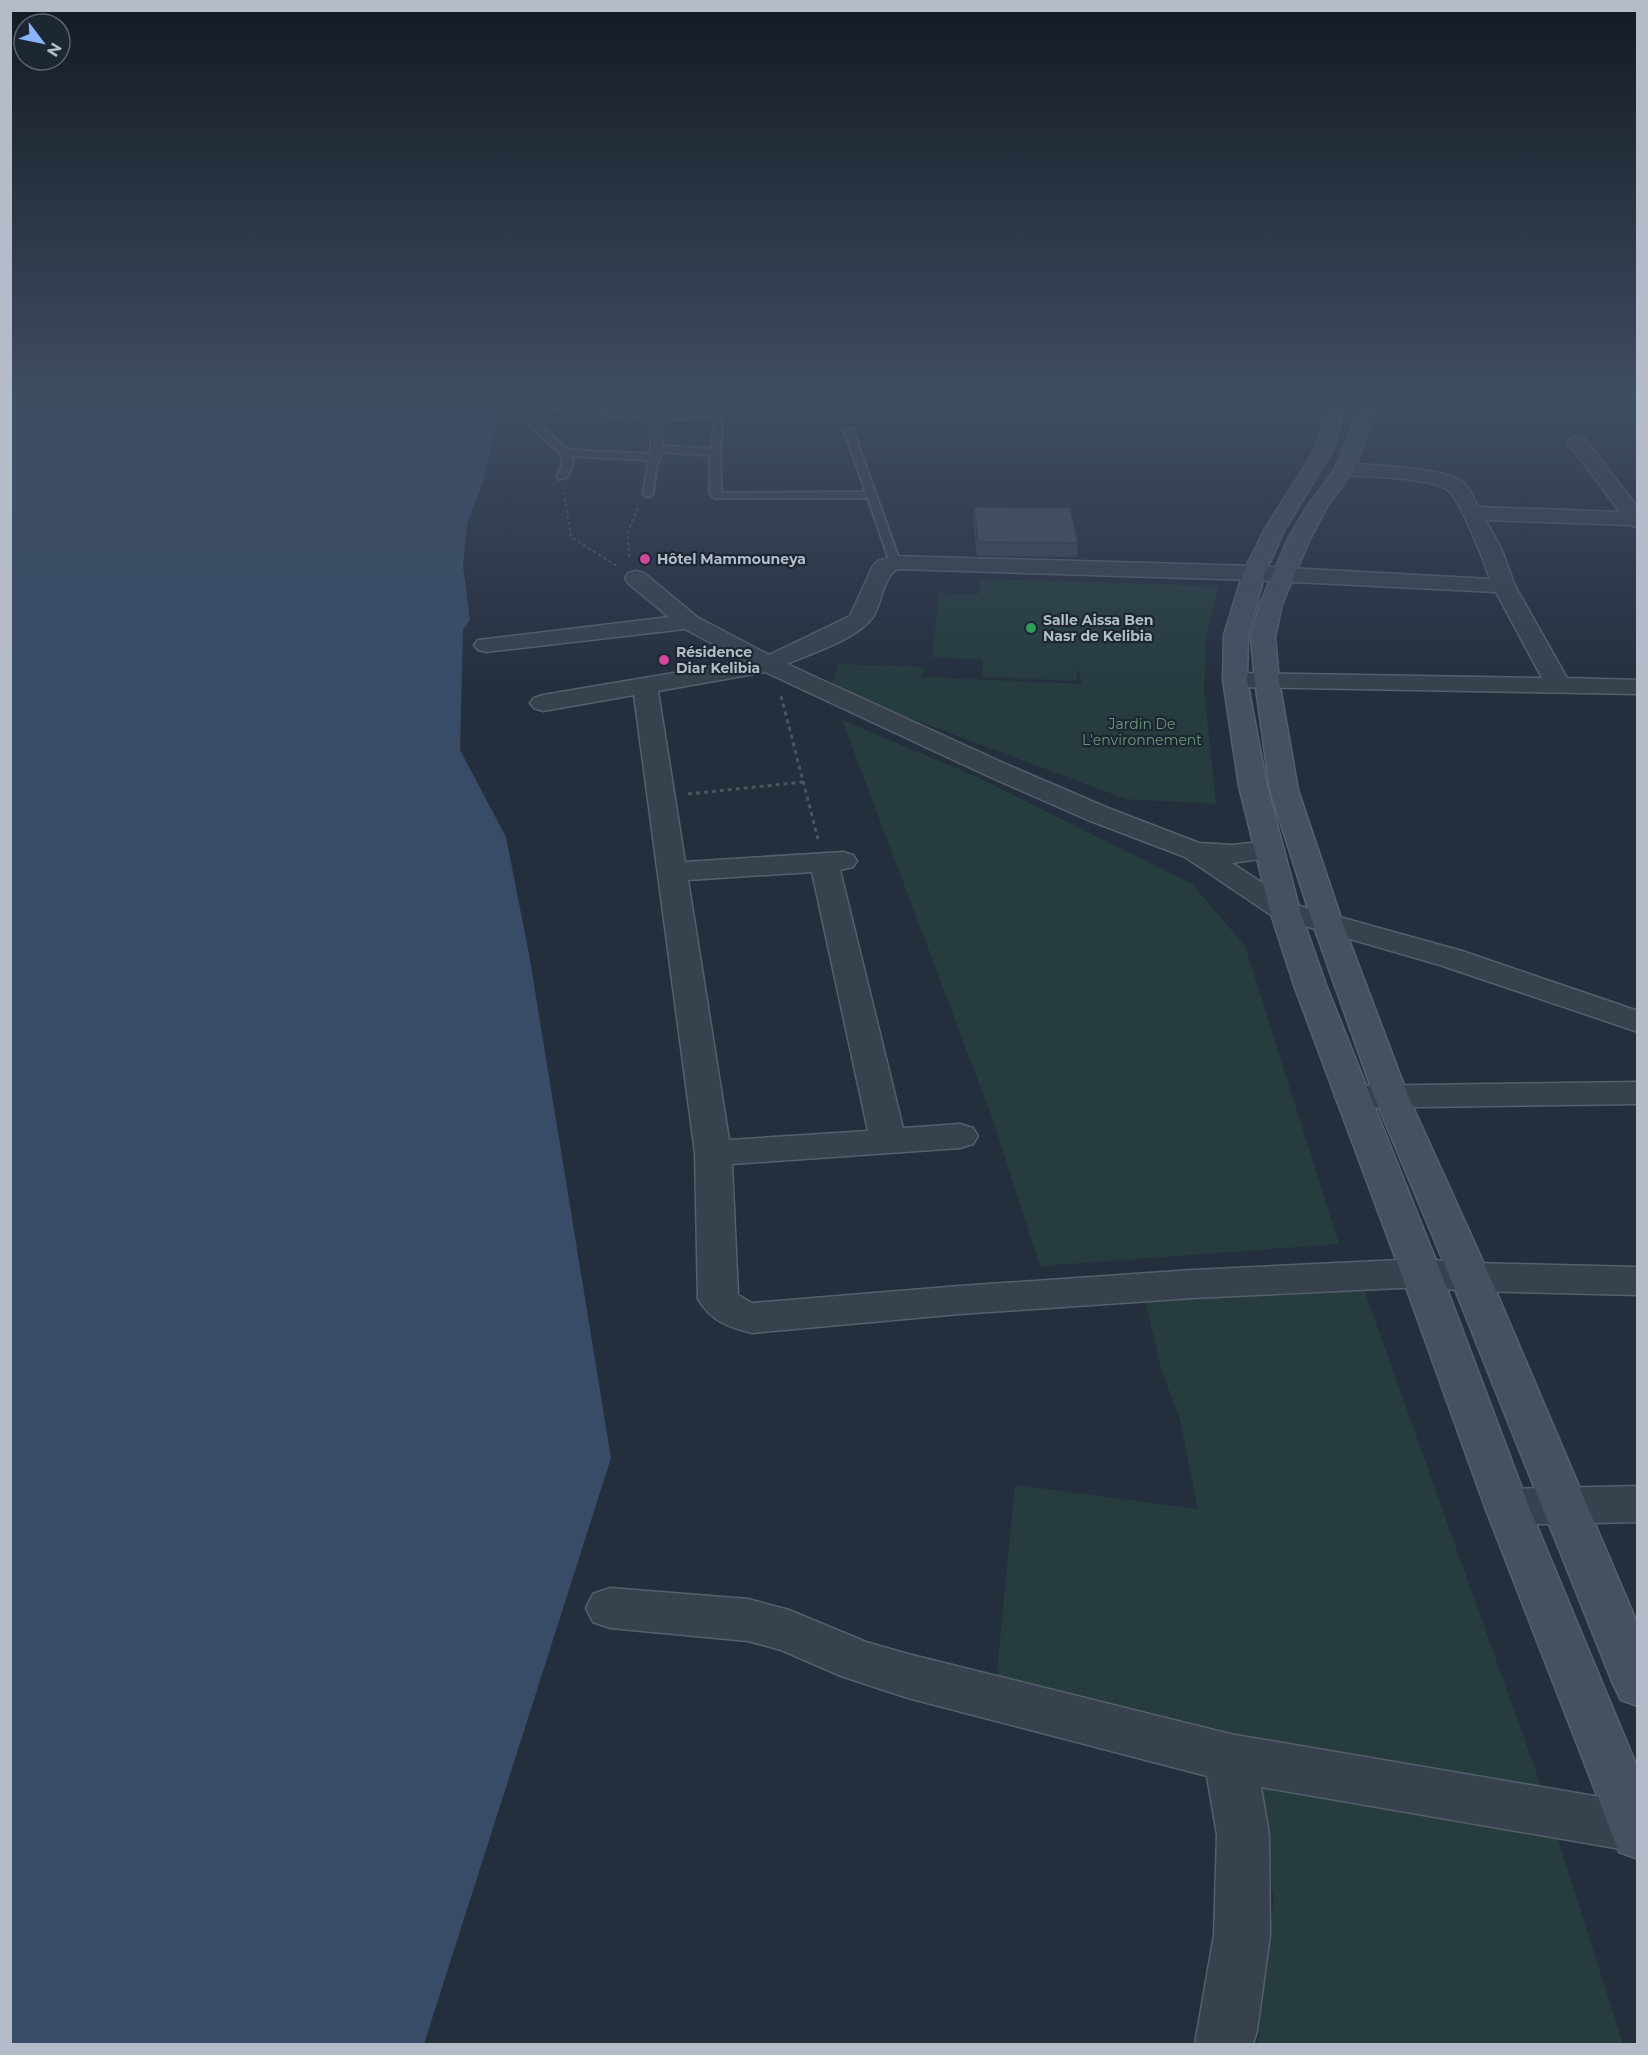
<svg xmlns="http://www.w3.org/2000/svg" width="1648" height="2055" font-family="Montserrat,sans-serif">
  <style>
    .green { fill: #263c3f }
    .water { fill: #394c67 }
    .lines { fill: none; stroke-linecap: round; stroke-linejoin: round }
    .service-casing { stroke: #565f6c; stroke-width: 4 }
    .minor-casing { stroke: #565f6c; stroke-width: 3 }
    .secondary-casing { stroke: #565f6c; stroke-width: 3 }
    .path-far1 { stroke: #44595c; stroke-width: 2; stroke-dasharray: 3 3; stroke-linecap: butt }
    .path { stroke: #44595c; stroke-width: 3; stroke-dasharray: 4 4; stroke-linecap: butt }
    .service { fill: #38414e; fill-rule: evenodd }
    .minor { fill: #38414e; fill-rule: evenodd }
    .secondary { fill: #465061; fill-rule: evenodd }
    .wall { fill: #3b4654 }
    .building { fill: #455162; stroke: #303945; stroke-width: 1.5 }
    .hotel-dot { fill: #d1479c; stroke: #1d2633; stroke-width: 2 }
    .leisure-dot { fill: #2e9e5b; stroke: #1d2633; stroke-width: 2 }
    .labels { text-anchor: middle; stroke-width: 4.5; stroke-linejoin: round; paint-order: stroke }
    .far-poi-label { font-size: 14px; font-weight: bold; fill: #b4bcc9; stroke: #1d2633; text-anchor: start }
    .far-park-label { font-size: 14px; fill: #6b9a76; stroke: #1d2633 }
  </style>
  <rect width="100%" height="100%" fill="#242f3e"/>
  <g class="green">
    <path d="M981 579 1218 586 1206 636 1204 689 1216 804 1126 799 830 688 839 664 925 667 921 677 1082 684 1077 667V681L983 677V660L932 657 939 593 979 594Z"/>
    <path d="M842 720 973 775 1192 884 1245 946 1339 1244 1040 1266 993 1120Z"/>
    <path d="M1362 1284 1540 1783 1623 2044H1258L1274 1895 1230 1746 996 1682 1015 1485 1198 1509 1180 1419 1162 1372 1145 1300Z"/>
  </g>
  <path class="water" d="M11 401H501L483 481 467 525 463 566 470 620 463 629 460 750 506 837 529 954 611 1458 424 2044H11Z"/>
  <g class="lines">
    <defs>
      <path id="service" d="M523 401 650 415 651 401H659L660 413H723L720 452 721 493 866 492 844 430 852 428 900 562 895 565 890 562 868 498H716L710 494V455L661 452 656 468 653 494 648 497 643 494 649 460 571 456 573 463 567 477 559 479 557 477 563 463 561 454 523 420ZM531 406 651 420V454L568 450 531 417ZM715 418 711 449 662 446 660 419Z"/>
      <g id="minor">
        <path d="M1577 436 1584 438 1638 508V528L1630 525 1485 520 1501 548 1515 586 1567 678 1638 680V694L1235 687 1226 685 1223 680 1226 675 1235 673 1542 678 1496 592 1254 580 898 569C883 575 882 604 873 617 857 639 812 653 787 664L1008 765 1108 808 1199 843 1232 845 1270 841 1280 844 1284 850 1280 856 1232 863 1296 905 1462 951 1638 1011V1032L1440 965 1274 917 1185 857 1088 820 990 777 765 672 658 691 685 862 843 852 853 855 857 861 853 867 840 870 903 1128 960 1124 973 1128 978 1136 973 1144 960 1148 732 1164 738 1295 752 1303 960 1286 1193 1270 1421 1259 1470 1263 1638 1267V1295L1470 1291 1421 1287 1193 1298 960 1314 752 1333C728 1327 711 1321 698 1299L695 1153 634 695 543 711 534 708 530 703 534 698 543 695 745 661 685 629 486 652 478 650 474 645 478 640 669 617 628 583 625 578 628 573 636 571 644 573 697 617 769 655 850 616 873 566 878 561 895 556 1254 566 1490 579C1484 561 1461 502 1449 491 1433 477 1366 477 1344 475L1337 473 1334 469 1337 465 1344 463C1373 466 1442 466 1464 483 1470 488 1474 500 1478 507L1620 512 1568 442 1570 438ZM812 872 868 1131 729 1140 688 880Z"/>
        <path d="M1638 1082V1104L1352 1108 1340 1105 1335 1097 1340 1089 1352 1086Z"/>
        <path d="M1638 1486V1522L1507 1525 1491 1520 1485 1507 1491 1494 1507 1489Z"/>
        <path d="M610 1588 748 1599 789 1610 866 1642 908 1654 1230 1734 1635 1803 1638 1804V1852L1261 1787 1269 1835 1270 1935 1257 2031 1253 2044H1195L1214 1935 1217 1835 1207 1776 908 1698 841 1676 781 1650 748 1641 610 1628 593 1622 586 1608 593 1594Z"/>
      </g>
      <g id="secondary">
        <path d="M1327 401H1345L1337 438 1331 453 1285 529 1265 573 1248 635 1247 680 1267 786 1300 911 1326 985 1441 1273 1529 1507 1638 1769V1859L1619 1852 1485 1507 1401 1273 1294 985 1270 911 1239 786 1223 680 1224 635 1243 573 1265 529 1313 453 1319 438Z"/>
        <path d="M1355 401H1373L1374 417 1354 469 1327 507 1310 539 1282 604 1275 637 1279 681 1298 790 1343 924 1408 1096 1490 1277 1638 1625V1706L1621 1700 1613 1684 1450 1277 1374 1096 1313 924 1270 790 1255 681 1251 637 1260 604 1288 539 1307 507 1335 469 1356 417Z"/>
      </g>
    </defs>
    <use href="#service" class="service-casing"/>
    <use href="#minor" class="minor-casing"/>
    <use href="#secondary" class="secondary-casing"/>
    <g class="path-far1">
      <path d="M564 492 571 537 617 566"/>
      <path d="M629 557 628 531 638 508"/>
    </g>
    <g class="path">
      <path d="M781 696 818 839"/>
      <path d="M688 794 803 782"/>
    </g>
    <use href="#service" class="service"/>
    <use href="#minor" class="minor"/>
    <use href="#secondary" class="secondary"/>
  </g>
  <path class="wall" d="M974 507 1078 543 1077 557 977 556 973 521Z"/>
  <path class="building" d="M974 507 1070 508 1078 543 978 542Z"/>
  <linearGradient id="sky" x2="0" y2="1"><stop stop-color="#141a22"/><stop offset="0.58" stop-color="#3f4d63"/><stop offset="1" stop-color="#3f4d63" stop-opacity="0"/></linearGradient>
  <rect width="1648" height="688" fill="url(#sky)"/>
  <g class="hotel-dot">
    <circle cx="645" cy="559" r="6"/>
    <circle cx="664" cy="660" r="6"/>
  </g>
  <circle class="leisure-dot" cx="1031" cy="628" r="6"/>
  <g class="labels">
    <g class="far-poi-label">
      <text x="657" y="564">Hôtel Mammouneya</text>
      <text x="1043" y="625">Salle Aissa Ben<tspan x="1043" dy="16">Nasr de Kelibia</tspan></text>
      <text x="676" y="657">Résidence<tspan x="676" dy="16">Diar Kelibia</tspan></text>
    </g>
    <g class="far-park-label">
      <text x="1142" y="729">Jardin De<tspan x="1142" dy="16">L'environnement</tspan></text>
    </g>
  </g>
  <rect width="1648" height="2055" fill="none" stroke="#b4bcc9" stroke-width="24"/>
  <g transform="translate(42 42) rotate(122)"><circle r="28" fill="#1d2633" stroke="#59626f" stroke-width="1.5"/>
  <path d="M0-4.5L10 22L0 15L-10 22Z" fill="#8ab4f8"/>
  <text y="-9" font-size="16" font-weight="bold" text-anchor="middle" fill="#b4bcc9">N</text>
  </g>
</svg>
